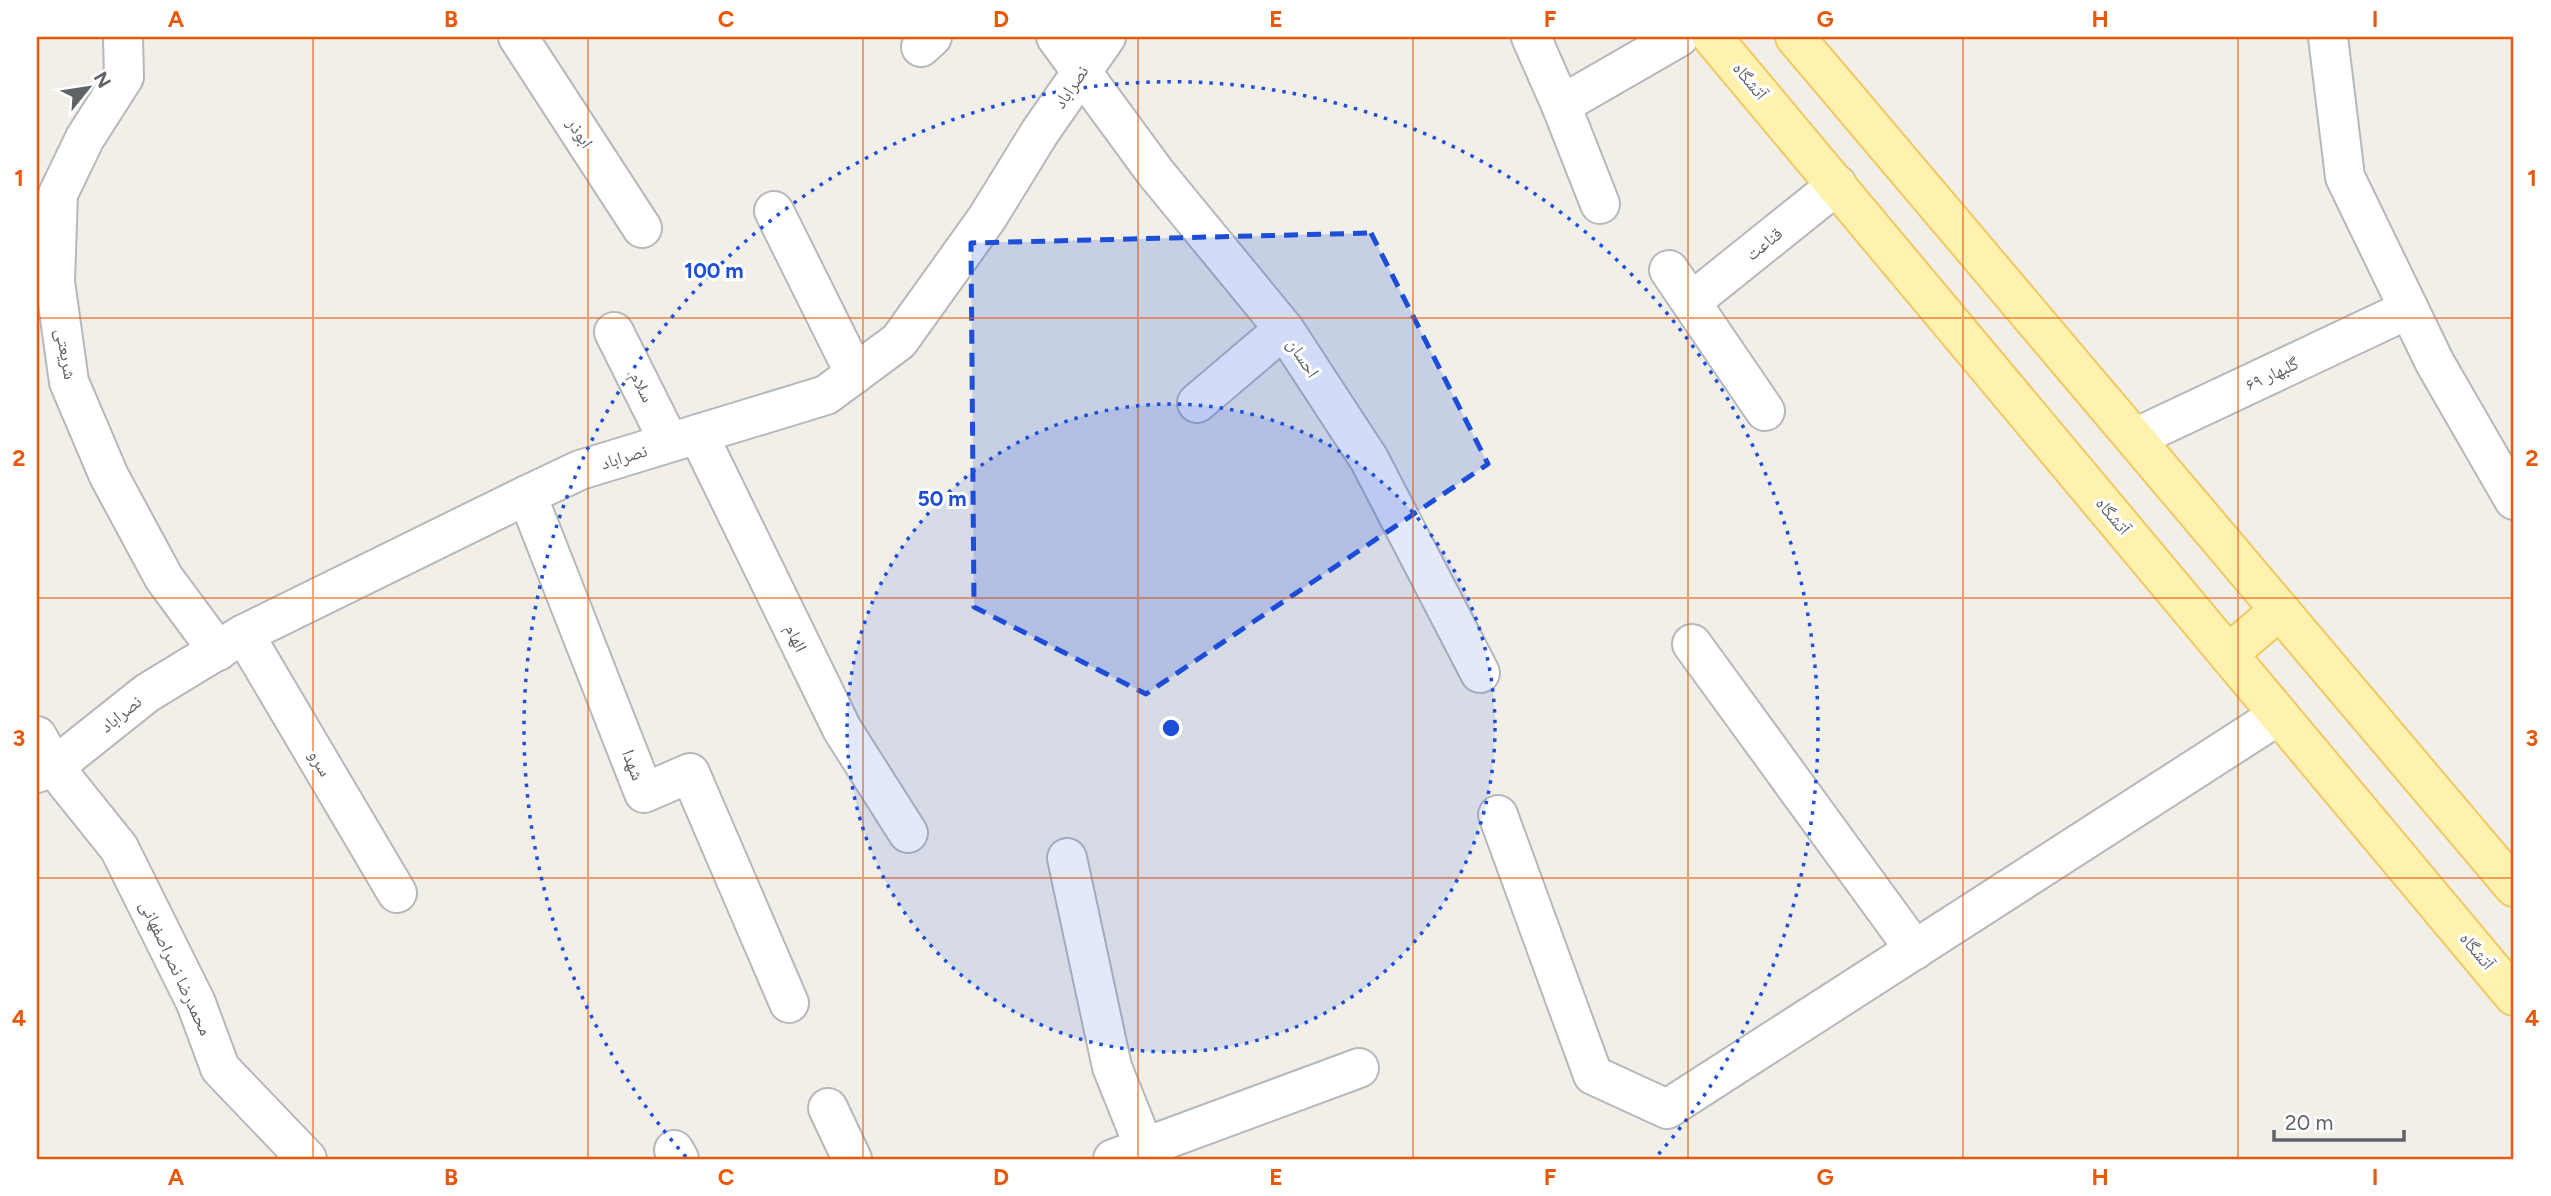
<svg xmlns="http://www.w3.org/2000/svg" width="2551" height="1196" font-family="Figtree,'Noto Naskh Arabic',sans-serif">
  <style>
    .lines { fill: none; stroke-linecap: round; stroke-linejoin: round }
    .minor-casing { stroke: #b5b8bc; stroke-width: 42 }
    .major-casing { stroke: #f2c960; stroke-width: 42 }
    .minor { stroke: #fff; stroke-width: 38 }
    .major { stroke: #fff2af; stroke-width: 38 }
    .marked { fill: #1d4ed8; fill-opacity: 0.2; stroke: #1d4ed8; stroke-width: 5; stroke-dasharray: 14 9; stroke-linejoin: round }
    .grid { fill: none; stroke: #e8590c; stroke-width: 2; stroke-opacity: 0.55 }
    .ring { fill: none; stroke: #1d4ed8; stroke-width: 3.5; stroke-dasharray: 3.5 7 }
    .labels { text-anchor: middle; stroke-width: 6; stroke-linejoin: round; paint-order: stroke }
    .street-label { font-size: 18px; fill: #5f6368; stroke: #fff }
    .centre { fill: #1d4ed8; stroke: #fff; stroke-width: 3.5 }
    .ring-label { font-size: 21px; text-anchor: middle; font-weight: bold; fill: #1d4ed8; stroke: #fff; stroke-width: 6; stroke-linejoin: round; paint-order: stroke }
    .neatline { fill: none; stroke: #e8590c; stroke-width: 2.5 }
    .grid-label { font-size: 23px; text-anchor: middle; font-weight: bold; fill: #e8590c }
  </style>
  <rect width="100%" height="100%" fill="#f1efe8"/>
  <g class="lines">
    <defs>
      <g id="minor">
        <path d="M123 37 124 77 85 138 58 194 55 282 69 382 109 476 164 578 218 651"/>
        <path d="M518 37 642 228"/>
        <path d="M1056 37 1155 172 1284 329 1369 459 1480 673"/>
        <path d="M1531 37 1561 105 1600 204"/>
        <path d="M2328 37 2345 177 2435 363 2514 500"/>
        <path d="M921 47 932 37"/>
        <path d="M1561 105 1679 37"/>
        <path d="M774 211 855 374"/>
        <path d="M1669 270 1765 411"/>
        <path d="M1691 302 1837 185"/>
        <path d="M614 332 669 442"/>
        <path d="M1197 403 1284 329"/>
        <path d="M698 434 842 729 908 833"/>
        <path d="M2135 438 2409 309"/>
        <path d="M527 495 644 793 690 773 789 1003"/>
        <path d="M244 634 397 893"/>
        <path d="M1692 644 1915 950"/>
        <path d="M37 736 54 767 119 848 196 1003 220 1068 307 1159"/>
        <path d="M37 773 54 767 147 693 244 634 527 495 580 470 826 395 899 341 987 218 1040 132 1106 37"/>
        <path d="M1498 815 1593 1075 1667 1109 2279 715"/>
        <path d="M1067 858 1112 1067 1149 1159"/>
        <path d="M828 1108 852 1159"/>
        <path d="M674 1150 679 1159"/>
        <path d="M1113 1159 1359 1068"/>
      </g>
      <g id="major">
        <path d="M1712 37 2514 996"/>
        <path d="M1795 37 2514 887"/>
        <path d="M2228 654 2280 610"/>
      </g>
    </defs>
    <use href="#minor" class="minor-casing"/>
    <use href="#major" class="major-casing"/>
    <use href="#minor" class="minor"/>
    <use href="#major" class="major"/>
  </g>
  <path class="marked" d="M1371 233 1488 464 1146 694 974 607 971 243Z"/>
  <path class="grid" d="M313 37V1159M588 37V1159M863 37V1159M1138 37V1159M1413 37V1159M1688 37V1159M1963 37V1159M2238 37V1159M37 318H2514M37 598H2514M37 878H2514"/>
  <circle cx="1171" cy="728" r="324" fill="#1d4ed8" fill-opacity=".12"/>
  <g class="ring">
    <circle cx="1171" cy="728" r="324"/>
    <path d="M686 1157A647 647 0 1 1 1656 1157"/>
  </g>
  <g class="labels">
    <g class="street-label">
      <text transform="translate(1750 81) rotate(50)" y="6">آتشگاه</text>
      <text transform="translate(1071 87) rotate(-56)" y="6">نصراباد</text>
      <text transform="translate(580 133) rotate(57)" y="6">ابوذر</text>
      <text transform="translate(1764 244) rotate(-39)" y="6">قناعت</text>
      <text transform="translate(66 354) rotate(80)" y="6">شریعتی</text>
      <text transform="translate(1303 358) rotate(57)" y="6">احسان</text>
      <text transform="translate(2272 374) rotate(-25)" y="6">۶۹ گلبهار</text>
      <text transform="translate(642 387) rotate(63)" y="6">سلام</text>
      <text transform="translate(624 457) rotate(-17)" y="6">نصراباد</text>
      <text transform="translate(2113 516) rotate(50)" y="6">آتشگاه</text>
      <text transform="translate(796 638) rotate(65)" y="6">الهام</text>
      <text transform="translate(121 714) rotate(-39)" y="6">نصراباد</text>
      <text transform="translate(320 763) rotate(59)" y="6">سرو</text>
      <text transform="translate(633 765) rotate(69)" y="6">شهدا</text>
      <text transform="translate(2477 951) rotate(50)" y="6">آتشگاه</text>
      <text transform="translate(176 968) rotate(65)" y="6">محمدرضا نصراصفهانی</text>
    </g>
  </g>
  <circle cx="1171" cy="728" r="10" class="centre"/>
  <g class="ring-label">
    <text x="714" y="278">100 m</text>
    <text x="942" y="506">50 m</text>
  </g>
  <rect width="2551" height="1196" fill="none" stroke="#ffffff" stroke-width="77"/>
  <g transform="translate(88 88) rotate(60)" stroke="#ffffff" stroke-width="5" paint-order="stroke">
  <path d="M0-5L12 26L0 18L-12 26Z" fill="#5f6368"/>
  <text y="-10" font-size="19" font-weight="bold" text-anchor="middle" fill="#5f6368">N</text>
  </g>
  <path d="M2274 1130v10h130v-10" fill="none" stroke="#5f6368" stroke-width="3.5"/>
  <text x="2285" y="1130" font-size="21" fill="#5f6368" stroke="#ffffff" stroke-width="5" paint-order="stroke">20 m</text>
  <rect x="38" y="38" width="2474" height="1120" class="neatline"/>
  <g class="grid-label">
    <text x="176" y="27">A</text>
    <text x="451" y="27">B</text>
    <text x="726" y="27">C</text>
    <text x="1001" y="27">D</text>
    <text x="1276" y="27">E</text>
    <text x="1550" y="27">F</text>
    <text x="1825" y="27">G</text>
    <text x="2100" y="27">H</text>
    <text x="2375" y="27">I</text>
    <text x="19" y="186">1</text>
    <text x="2532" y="186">1</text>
    <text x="19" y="466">2</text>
    <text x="2532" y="466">2</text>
    <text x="19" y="746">3</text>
    <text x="2532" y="746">3</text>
    <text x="19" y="1026">4</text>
    <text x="2532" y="1026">4</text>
    <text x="176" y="1185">A</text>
    <text x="451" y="1185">B</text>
    <text x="726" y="1185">C</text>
    <text x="1001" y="1185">D</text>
    <text x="1276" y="1185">E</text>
    <text x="1550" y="1185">F</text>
    <text x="1825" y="1185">G</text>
    <text x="2100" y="1185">H</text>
    <text x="2375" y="1185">I</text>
  </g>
</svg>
